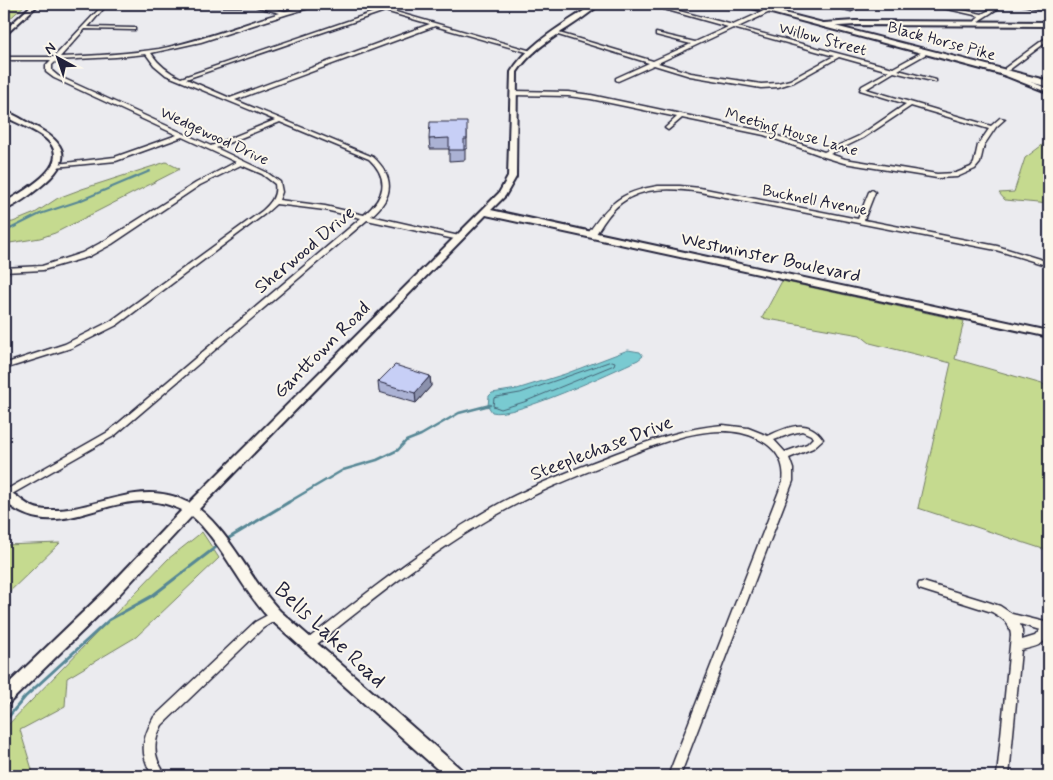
<svg xmlns="http://www.w3.org/2000/svg" width="1053" height="780" font-family="Mynerve,sans-serif">
  <style>
    .green { fill: #c5da8f; stroke: #747e65 }
    .water { fill: #79cad1; stroke: #568795 }
    .lines { fill: none; stroke-linecap: round; stroke-linejoin: round }
    .shore { stroke: #456577; stroke-width: 1 }
    .stream-far2 { stroke: #568795; stroke-width: 2 }
    .stream-far1 { stroke: #568795; stroke-width: 2.5 }
    .stream { stroke: #568795; stroke-width: 3 }
    .street-casing { stroke: #22223b; stroke-width: 3 }
    .secondary-casing { stroke: #22223b; stroke-width: 4 }
    .highway-casing { stroke: #22223b; stroke-width: 4 }
    .street { fill: #fbf7ec; fill-rule: evenodd }
    .secondary { fill: #fbf7ec; fill-rule: evenodd }
    .highway { fill: #fbf7ec; fill-rule: evenodd }
    .wall { fill: #abb2d4; stroke: #22223b }
    .shaded-wall { fill: #8b91ac; stroke: #22223b }
    .building { fill: #c7cff6; stroke: #22223b }
    .labels { text-anchor: middle; stroke-width: 4; stroke-linejoin: round; paint-order: stroke }
    .far-street-label { font-size: 16px; fill: #22223b; stroke: #fbf7ec }
    .street-label { font-size: 19px; fill: #22223b; stroke: #fbf7ec }
    .near-street-label { font-size: 22px; fill: #22223b; stroke: #fbf7ec }
  </style>
  <rect width="100%" height="100%" fill="#ebebef"/>
  <filter id="ink" filterUnits="userSpaceOnUse"><feTurbulence type="fractalNoise" baseFrequency=".02" numOctaves="2"/><feDisplacementMap in="SourceGraphic" scale="10" xChannelSelector="R" yChannelSelector="G"/><feConvolveMatrix kernelMatrix="1 2 1 2 8 2 1 2 1" color-interpolation-filters="sRGB"/></filter>
  <g filter="url(#ink)">
    <g class="green">
      <path d="M4 4H26L4 24Z"/>
      <path d="M1049 140V204L1005 200 999 193 1014 192 1025 158Z"/>
      <path d="M166 162 180 169 55 233 40 238 4 244V223L13 222 35 213 58 198 82 189Z"/>
      <path d="M782 281 964 321 955 359 1049 386V551L918 508 951 363 870 343 860 335 762 318Z"/>
      <path d="M202 532 219 558 136 637 67 678 65 706 20 730 34 776H4V729L168 559Z"/>
      <path d="M60 543 4 597V545Z"/>
    </g>
    <path class="water" d="M628 350 640 352 643 356 638 360C613 371 513 419 492 412L488 406 489 396 492 393 517 389 565 374Z"/>
    <g class="lines">
      <path class="shore" d="M612 361 615 362 614 365 524 402 501 409 493 406 494 398 497 397 520 393Z"/>
      <path class="stream-far2" d="M4 232 40 214 79 201 150 171"/>
      <path class="stream-far1" d="M287 503 343 470 377 460 398 450 406 441 421 435 459 413 490 405"/>
      <g class="stream">
        <path d="M224 541 289 502"/>
        <path d="M4 722 25 697 109 620 152 596 220 544"/>
      </g>
      <defs>
        <g id="street">
          <path d="M104 4H255L285 11 316 4H323L288 14 201 42 151 53C159 65 168 72 181 78L380 10 362 4H368L535 52 530 53 435 26 235 100 373 157C395 177 394 197 371 216L459 236 463 238 459 240 367 220 114 436 5 498H4V491L108 432 361 218 325 210 276 204 266 213 117 325 71 348 4 369V364L65 344 111 321 262 211C271 203 277 196 275 184L262 174 241 165 200 185 112 244 88 257 43 270 4 272V268L42 266 82 253 106 240 196 183 236 162 182 137 116 161 55 167V165L57 164 115 157 177 135 54 78 46 72V65L51 60H4V57H54ZM254 6 280 13C240 25 200 41 159 49 126 54 93 56 60 57L85 29 135 30V28H133L88 27 105 7ZM385 11 430 24 230 98 186 79ZM146 54 154 65 166 75 275 120 211 146 58 76 52 71V65L57 60 116 57ZM280 122 369 159C390 179 385 197 364 215L325 206 279 200 282 192 280 182 266 172 216 148Z"/>
          <path d="M571 4H578L593 8 591 9Z"/>
          <path d="M646 4H652L733 25 766 10H770V12L738 27 893 68 924 51H928V53L898 70 936 80V82L894 72 866 89 991 126 1000 118 1005 119 996 127 984 145 980 163 975 169 957 177 937 178 844 163 821 156 820 155 764 135 682 118 668 130 665 128 677 117 591 99 568 96 514 95 511 93 514 91 568 92 591 95 766 132 824 152 859 136 906 104 860 90 862 86 889 71 839 57 794 82 778 87 761 88 690 76 654 65 618 81 616 80V78L649 63 555 34 559 33 653 61 691 44 656 35V33L695 42 728 27ZM733 28 834 56 790 80 778 83 761 84 691 73 658 63ZM911 106 989 129 978 145 974 163 971 167 956 173 937 174 845 159 830 154 863 138Z"/>
          <path d="M780 4H785L775 10 771 9Z"/>
          <path d="M926 4H933L982 14 1000 4H1005L980 20 976 24 974 23 979 16Z"/>
          <path d="M1021 4 1049 8V10L1023 5Z"/>
          <path d="M1047 37H1049V40L1009 70H1005V68Z"/>
          <path d="M658 186H680L700 188 858 219 869 192 872 190 875 192 864 220 997 246 1049 262V266L996 250 700 192C674 188 643 186 621 203 609 212 602 225 594 237H588L587 235C609 204 619 192 658 186Z"/>
          <path d="M1046 316H1049V336H1048L1044 334Z"/>
          <path d="M723 425 748 428 768 436C787 427 808 417 823 439L813 448 789 458 793 469V481L680 776H668L783 481C786 462 775 447 758 439 719 419 665 441 627 456 587 472 547 487 509 508 438 546 375 598 312 648L308 650 304 648 302 645 304 642C368 592 431 541 502 502 539 483 578 468 617 453 652 440 686 428 723 425ZM802 431 811 435 813 438 807 444 785 452 774 440 790 434Z"/>
          <path d="M923 582 988 602 1000 606 1012 614 1049 623C1049 644 1040 646 1021 650L1009 776H997L1011 635C1010 622 1002 618 992 612L919 589 918 586 919 583ZM1020 624 1040 630 1035 636 1022 640V631Z"/>
          <path d="M275 611 279 612 281 615 279 618 263 628 162 725C156 736 153 749 158 761 160 767 164 771 166 776H153C139 754 142 739 154 717L255 622Z"/>
        </g>
        <g id="secondary">
          <path d="M33 4H39L4 36V31Z"/>
          <path d="M594 4H600C574 28 537 41 517 72L516 177 505 196 491 210 1049 331V337L486 215 199 509C231 534 250 580 280 611L463 771 465 776H445L270 619C240 588 224 545 192 516L114 600 9 703 4 705V688L104 592 182 510C171 505 161 502 149 501 97 499 52 543 4 501V490C19 493 25 510 48 510 89 512 126 486 168 495 175 496 182 500 189 503L499 193 508 177 511 72C530 42 565 24 594 4Z"/>
          <path d="M855 21 1049 22V26L855 25 824 27 821 25 824 23Z"/>
          <path d="M1001 72H1005L1049 89V93L1001 74Z"/>
          <path d="M1049 77V84L1044 79Z"/>
          <path d="M4 111C14 114 23 120 32 125 68 143 74 160 40 187 30 195 16 206 4 210V203C23 191 77 164 45 138 33 129 17 123 4 116Z"/>
        </g>
        <path id="highway" d="M737 4H749L1049 81V87Z"/>
      </defs>
      <use href="#street" class="street-casing"/>
      <use href="#secondary" class="secondary-casing"/>
      <use href="#highway" class="highway-casing"/>
      <use href="#street" class="street"/>
      <use href="#secondary" class="secondary"/>
      <use href="#highway" class="highway"/>
    </g>
    <g class="wall">
      <path d="M831 4H867V5L851 12 831 7Z"/>
      <path d="M467 132V149H465V160L449 161V149H430L429 139Z"/>
      <path d="M430 376 431 386 416 403 379 392 378 382Z"/>
    </g>
    <g class="shaded-wall">
      <path d="M856 4H867V5L851 12 852 6Z"/>
      <path d="M430 376 431 386 416 403 415 393Z"/>
    </g>
    <g class="building">
      <path d="M845 4H856L852 6Z"/>
      <path d="M430 122H467V139H464V150H449V138L429 139Z"/>
      <path d="M395 365 430 376 415 393 378 382Z"/>
    </g>
  </g>
  <g class="labels">
    <g class="far-street-label">
      <text transform="translate(823 38) rotate(15)" y="6">Willow Street</text>
      <text transform="translate(942 40) rotate(15)" y="6">Black Horse Pike</text>
      <text transform="translate(792 131) rotate(16)" y="6">Meeting House Lane</text>
      <text transform="translate(215 135) rotate(25)" y="6">Wedgewood Drive</text>
      <text transform="translate(815 199) rotate(11)" y="6">Bucknell Avenue</text>
    </g>
    <g class="street-label">
      <text transform="translate(304 249) rotate(-40)" y="7">Sherwood Drive</text>
      <text transform="translate(771 256) rotate(12)" y="7">Westminster Boulevard</text>
      <text transform="translate(321 349) rotate(-45)" y="7">Ganttown Road</text>
      <text transform="translate(601 447) rotate(-21)" y="7">Steeplechase Drive</text>
    </g>
    <g class="near-street-label">
      <text transform="translate(331 634) rotate(43)" y="8">Bells Lake Road</text>
    </g>
  </g>
  <rect width="1053" height="780" fill="none" stroke="#fbf7ec" stroke-width="20"/>
  <rect x="10" y="10" width="1033" height="760" fill="none" stroke="#22223b" stroke-width="2" filter="url(#ink)"/>
  <g transform="translate(58 58) rotate(320)" stroke="#fbf7ec" stroke-width="4" paint-order="stroke">
  <path d="M0-4L9 19L0 12L-9 19Z" fill="#22223b"/>
  <text y="-8" font-size="14" font-weight="bold" text-anchor="middle" fill="#22223b">N</text>
  </g>
</svg>
